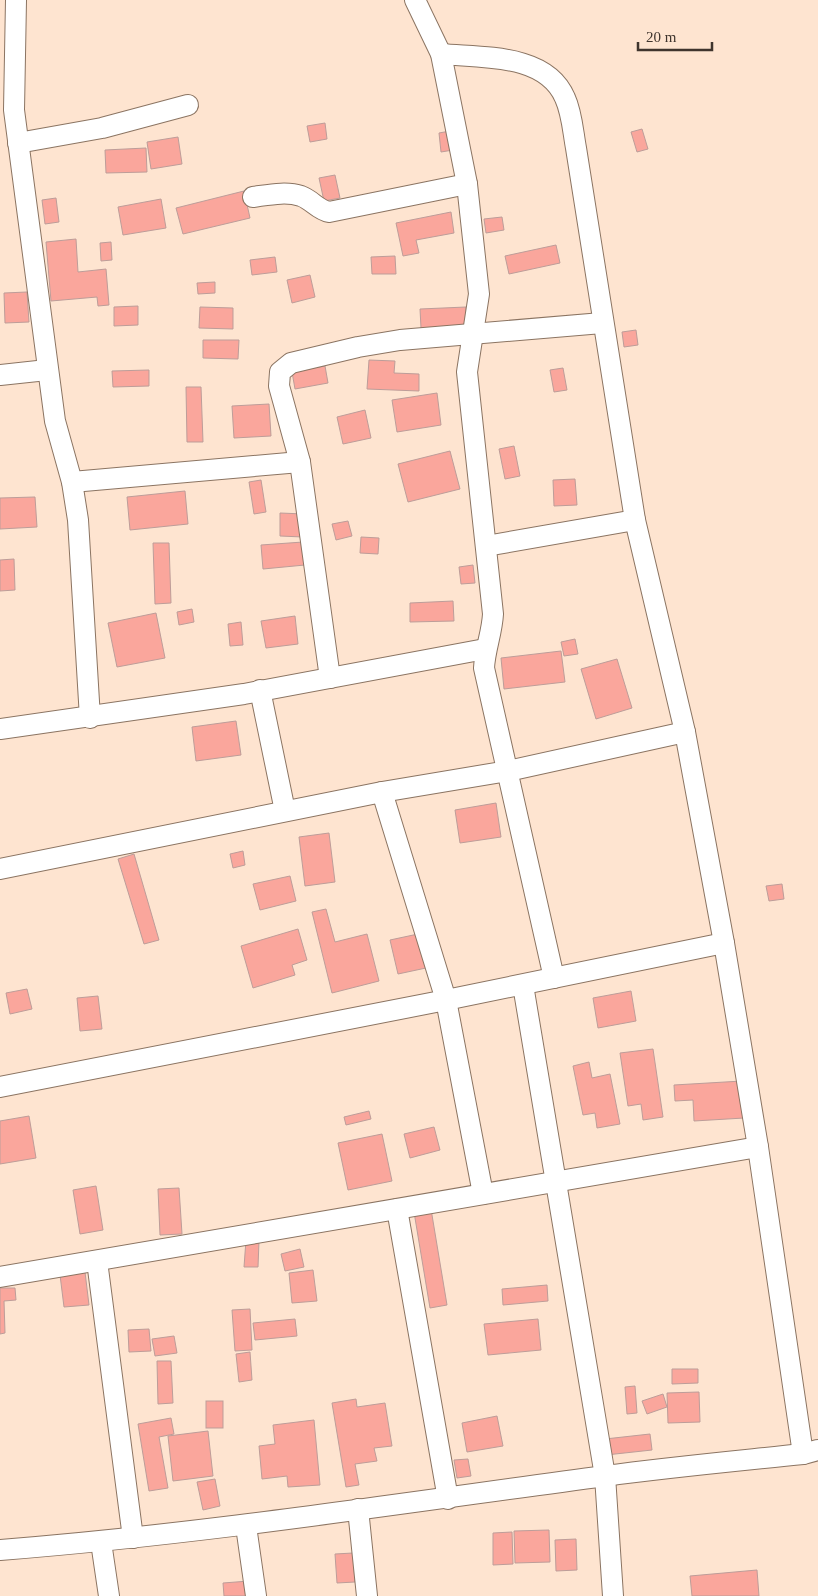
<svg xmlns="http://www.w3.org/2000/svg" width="818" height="1596" font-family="Georgia,serif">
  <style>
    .building { fill: #faa69c; stroke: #bd9d99 }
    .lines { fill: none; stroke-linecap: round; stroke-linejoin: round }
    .minor-casing { stroke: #8b7462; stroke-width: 22 }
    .minor { stroke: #fff; stroke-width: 20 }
  </style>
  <rect width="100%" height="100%" fill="#fee4d0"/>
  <g class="building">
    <path d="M325 123 327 139 310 142 307 126Z"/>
    <path d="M642 129 648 149 637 152 631 132Z"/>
    <path d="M450 131 453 150 441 152 439 133Z"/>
    <path d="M178 137 182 164 151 169 147 142Z"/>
    <path d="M146 148 147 172 106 173 105 150Z"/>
    <path d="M335 175 340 198 324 201 319 178Z"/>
    <path d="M244 191 250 218 183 234 176 208Z"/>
    <path d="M56 198 59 222 45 224 42 200Z"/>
    <path d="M161 199 166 228 123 235 118 207Z"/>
    <path d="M451 212 454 233 416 240 419 253 403 256 396 223Z"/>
    <path d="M502 217 504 230 486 233 484 219Z"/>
    <path d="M76 239 78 272 106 269 109 305 98 306 97 297 51 301 46 242Z"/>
    <path d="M111 242 112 260 101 261 100 243Z"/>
    <path d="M556 245 560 263 509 274 505 256Z"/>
    <path d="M395 256 396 274H372L371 257Z"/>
    <path d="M275 257 277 272 252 275 250 260Z"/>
    <path d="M310 275 315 297 292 303 287 280Z"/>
    <path d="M215 282V293L198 294 197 283Z"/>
    <path d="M27 292 29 322 5 323 4 293Z"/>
    <path d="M138 306V325L114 326V307Z"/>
    <path d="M200 307 233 308V329L199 328Z"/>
    <path d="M466 307V327L421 328 420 309Z"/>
    <path d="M636 330 638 345 624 347 622 332Z"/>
    <path d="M203 340H239L238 359 203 358Z"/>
    <path d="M369 360 395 361 394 373 419 374V391L367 389Z"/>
    <path d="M325 366 328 383 295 389 292 372Z"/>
    <path d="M563 368 567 390 554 392 550 370Z"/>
    <path d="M149 370V386L113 387 112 371Z"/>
    <path d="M186 387H201L203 442H187Z"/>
    <path d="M437 393 441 425 397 432 392 400Z"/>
    <path d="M269 404 271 436 234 438 232 406Z"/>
    <path d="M365 410 371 438 343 444 337 417Z"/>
    <path d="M514 446 520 476 505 479 499 449Z"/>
    <path d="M450 451 460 489 408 502 398 464Z"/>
    <path d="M575 479 577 505 554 506 553 480Z"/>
    <path d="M261 480 266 512 254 514 249 482Z"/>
    <path d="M185 491 188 524 130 530 127 497Z"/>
    <path d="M35 497 37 527 0 529V498Z"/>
    <path d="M280 513 304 514 303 537 280 536Z"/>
    <path d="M348 521 352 536 336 540 332 524Z"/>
    <path d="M361 537 379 538 378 554 360 553Z"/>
    <path d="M303 542 305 565 263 569 261 545Z"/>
    <path d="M153 543H169L171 603 155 604Z"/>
    <path d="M14 559 15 590 0 591V560Z"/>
    <path d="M473 565 475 583 461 584 459 567Z"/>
    <path d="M453 601 454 621 410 622V603Z"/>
    <path d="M192 609 194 622 179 625 177 612Z"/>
    <path d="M156 613 165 658 117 667 108 623Z"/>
    <path d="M295 616 298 644 266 648 261 621Z"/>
    <path d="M241 622 243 645 230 646 228 624Z"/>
    <path d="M575 639 578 654 564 656 561 642Z"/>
    <path d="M561 651 565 682 504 689 501 658Z"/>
    <path d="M617 659 632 708 596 719 581 669Z"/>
    <path d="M236 721 241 755 196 761 192 727Z"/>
    <path d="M496 803 501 837 460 843 455 810Z"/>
    <path d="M329 833 335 882 305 886 299 837Z"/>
    <path d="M243 851 245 865 233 868 230 854Z"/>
    <path d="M134 854 159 940 144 944 118 859Z"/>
    <path d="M290 876 296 901 260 910 253 884Z"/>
    <path d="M782 884 784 899 769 901 766 886Z"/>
    <path d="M326 909 335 942 367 934 379 981 332 993 312 912Z"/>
    <path d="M298 929 307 960 292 965 295 975 253 988 241 946Z"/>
    <path d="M418 934 426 968 398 974 390 940Z"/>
    <path d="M27 989 32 1009 10 1014 6 993Z"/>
    <path d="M631 991 636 1021 598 1028 593 998Z"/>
    <path d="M98 996 102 1029 80 1031 77 998Z"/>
    <path d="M653 1049 663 1117 643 1120 641 1104 628 1106 620 1053Z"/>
    <path d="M589 1062 592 1078 610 1074 620 1124 597 1128 595 1113 583 1115 573 1066Z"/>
    <path d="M742 1081 744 1118 694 1121 693 1100 675 1101 674 1085Z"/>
    <path d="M369 1111 371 1119 346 1125 344 1117Z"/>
    <path d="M29 1116 36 1158 0 1164V1121Z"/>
    <path d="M434 1127 440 1150 410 1158 404 1134Z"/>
    <path d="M382 1134 392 1181 348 1190 338 1143Z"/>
    <path d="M96 1186 103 1230 80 1234 73 1190Z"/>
    <path d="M179 1188 182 1234 160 1235 158 1189Z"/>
    <path d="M431 1209 447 1305 430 1308 414 1212Z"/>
    <path d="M246 1240 259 1241 258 1267H244Z"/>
    <path d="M300 1249 304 1267 285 1271 281 1254Z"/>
    <path d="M313 1270 317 1301 292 1303 289 1273Z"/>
    <path d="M85 1272 89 1305 64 1307 60 1275Z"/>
    <path d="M547 1285 548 1301 503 1305 502 1289Z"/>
    <path d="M0 1288H15L16 1300 4 1301 5 1333 0 1334Z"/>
    <path d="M250 1309 252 1350 235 1351 232 1310Z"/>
    <path d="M295 1319 297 1336 255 1340 253 1323Z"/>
    <path d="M538 1319 541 1350 488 1355 484 1324Z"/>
    <path d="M149 1329 151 1351 129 1352 128 1330Z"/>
    <path d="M174 1336 177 1353 155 1356 152 1339Z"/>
    <path d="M250 1352 252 1380 239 1382 236 1354Z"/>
    <path d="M157 1361H171L173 1403 158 1404Z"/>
    <path d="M672 1369H698V1383L672 1384Z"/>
    <path d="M635 1386 637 1413 627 1414 625 1387Z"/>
    <path d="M699 1392 700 1422 668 1423 667 1393Z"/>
    <path d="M663 1394 667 1407 647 1414 642 1401Z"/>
    <path d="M356 1399 357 1407 385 1403 392 1446 374 1448 377 1461 355 1464 359 1485 346 1487 332 1403Z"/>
    <rect x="206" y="1401" width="17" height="27"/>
    <path d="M497 1416 503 1446 467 1452 462 1423Z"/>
    <path d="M171 1418 174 1434 159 1437 168 1488 149 1491 138 1424Z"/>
    <path d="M314 1420 320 1485 288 1487 287 1476 262 1479 259 1446 275 1444 273 1425Z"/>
    <path d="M208 1431 213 1476 173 1481 168 1436Z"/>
    <path d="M650 1434 652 1450 606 1455 605 1439Z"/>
    <path d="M468 1459 471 1476 457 1478 454 1460Z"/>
    <path d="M215 1479 220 1506 203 1510 197 1482Z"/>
    <path d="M549 1530 550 1562 515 1563 514 1531Z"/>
    <path d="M512 1532 513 1564 493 1565V1533Z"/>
    <path d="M576 1539 577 1570 556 1571 555 1540Z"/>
    <path d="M353 1553 355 1582 337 1583 335 1554Z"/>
    <path d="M757 1570 759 1596H692L690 1576Z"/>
    <path d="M249 1581 250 1596H224L223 1583Z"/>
  </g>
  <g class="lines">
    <defs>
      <g id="minor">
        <path d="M16 0 14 110 55 421 72 482 78 520 90 718"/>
        <path d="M415 0 441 54 467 184 479 294 467 372 493 614C492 633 485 649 484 668L554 978"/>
        <path d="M441 54C482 58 546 53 565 98 572 113 573 132 576 148L635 520 685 732 724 943 758 1147 803 1454"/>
        <path d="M18 143 102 128 188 105"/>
        <path d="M253 197C268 195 286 191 301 196 312 200 318 210 329 212L467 184"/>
        <path d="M0 375 47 370"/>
        <path d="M72 482 300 462"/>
        <path d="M486 546 635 520"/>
        <path d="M330 678 300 462 279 386 280 372 291 363 358 347 400 340 602 323"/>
        <path d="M260 690 285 811"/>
        <path d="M0 729 244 694 485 649"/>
        <path d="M382 792 446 1000 483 1194"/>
        <path d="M0 869 382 792 508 771 685 732"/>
        <path d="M523 985 605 1476 613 1596"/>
        <path d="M0 1087 446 1000 724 943"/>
        <path d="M397 1209 448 1499"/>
        <path d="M97 1261 133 1538"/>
        <path d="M0 1277 758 1147"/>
        <path d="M358 1509 367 1596"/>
        <path d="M246 1526 256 1596"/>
        <path d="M101 1542 109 1596"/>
        <path d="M0 1550C203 1534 403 1503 605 1476 671 1467 737 1461 803 1454L818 1450"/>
      </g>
    </defs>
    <use href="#minor" class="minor-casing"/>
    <use href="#minor" class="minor"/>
  </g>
  <path d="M638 42v8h74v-8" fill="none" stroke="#3f342d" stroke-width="2.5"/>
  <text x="646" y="42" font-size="15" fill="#3f342d" stroke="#fee4d0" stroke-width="4" paint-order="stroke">20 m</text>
</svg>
